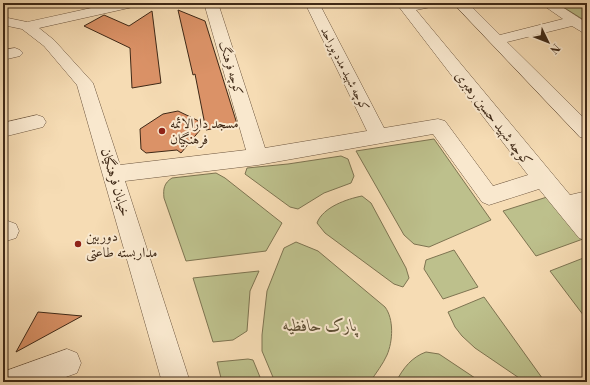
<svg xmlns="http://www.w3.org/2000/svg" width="590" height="385" font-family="'Libre Bodoni',Amiri,serif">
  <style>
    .green { fill: #bdc08c; stroke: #7e7451 }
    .building { fill: #db9267; stroke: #3e2816 }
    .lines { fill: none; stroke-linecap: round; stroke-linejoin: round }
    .minor-casing { stroke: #6c553e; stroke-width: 1 }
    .minor { fill: #f9e8ce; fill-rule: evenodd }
    .poi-dot { fill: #8f2418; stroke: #f9e8ce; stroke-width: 1.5 }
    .labels { text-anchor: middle; stroke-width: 4; stroke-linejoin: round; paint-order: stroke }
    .far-street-label { font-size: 12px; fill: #3e2816; stroke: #f9e8ce }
    .street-label { font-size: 14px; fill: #3e2816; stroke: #f9e8ce }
    .poi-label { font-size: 14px; fill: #3e2816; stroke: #f9e8ce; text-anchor: start }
    .near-park-label { font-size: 17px; font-style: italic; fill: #5e4e34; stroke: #f9e8ce }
  </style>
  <rect width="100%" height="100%" fill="#f6dcb4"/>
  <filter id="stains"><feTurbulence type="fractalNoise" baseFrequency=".005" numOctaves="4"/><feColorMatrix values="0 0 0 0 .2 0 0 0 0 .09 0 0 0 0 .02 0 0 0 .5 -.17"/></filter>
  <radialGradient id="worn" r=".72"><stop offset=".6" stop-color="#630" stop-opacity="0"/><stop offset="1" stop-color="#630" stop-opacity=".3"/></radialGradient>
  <g class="green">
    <path d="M570 3H587V22L563 7Z"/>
    <path d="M434 139 491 220 429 247 414 244 404 235 356 151Z"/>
    <path d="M341 156 348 159 354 176 351 183 324 193 298 209 290 207 245 174 247 168 288 164Z"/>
    <path d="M216 173 225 178 282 223 266 251 186 261 164 198C163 189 164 183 172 178Z"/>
    <path d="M362 196 371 203 406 268 409 278 403 287 394 284 325 233 317 223C323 207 347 199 362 196Z"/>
    <path d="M547 197 583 239 536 256 503 211Z"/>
    <path d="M296 242 318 251 385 307C394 319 393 341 387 355 383 364 376 373 370 382H275L262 351V335L267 291 284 248Z"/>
    <path d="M454 250 478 287 443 299 424 269 426 260Z"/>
    <path d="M586 257 587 258V320L550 271Z"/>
    <path d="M259 271 250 291 247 331 233 340 213 342 193 278Z"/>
    <path d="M484 297 545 382H525L475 348 462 336 455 327 448 312Z"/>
    <path d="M426 352 439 354 481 382H396C403 368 412 357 426 352Z"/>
    <path d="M248 359 253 360 262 382H222L217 362Z"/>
  </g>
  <g class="building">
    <path d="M178 10 205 21 237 124 206 130 195 74 193 75Z"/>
    <path d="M152 11 161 83 132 88 130 48 84 26 104 15 129 26Z"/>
    <path d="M178 111 205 124 181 153 177 150 146 153 141 149 140 129 163 114Z"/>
    <path d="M38 312 82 316 16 352Z"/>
  </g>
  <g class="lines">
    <defs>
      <g id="minor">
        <path d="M114 3H140L138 6 133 7 39 28 54 40 93 83 120 165 246 150 204 3H218L265 148 367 131 305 3H319L384 128 438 119 445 121 493 186 528 175 396 3H438L436 6 416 10 570 195 587 191V209L583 210 587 215V241L579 238 539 189 489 205 482 202 433 134 258 165 125 181 190 382H162L77 85 44 46 22 29 3 25V17L27 22Z"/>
        <path d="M453 3H468L500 35 563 19 540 3H556L587 23V33L582 32 572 26 507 42 587 121V139L580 137Z"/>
        <path d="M15 48 20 50 23 53 20 56 3 60V50Z"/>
        <path d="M37 115 43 117 46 122 43 127 3 137V123Z"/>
        <path d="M8 221 16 224 19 231 16 238 3 242V222Z"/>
        <path d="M67 349 77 353 81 363 77 373 52 382H3V372Z"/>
      </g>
    </defs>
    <use href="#minor" class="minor-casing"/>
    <use href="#minor" class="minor"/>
  </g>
  <g class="poi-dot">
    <circle cx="162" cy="131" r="4"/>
    <circle cx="78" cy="244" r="4"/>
  </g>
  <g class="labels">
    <g class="far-street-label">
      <text transform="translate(231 68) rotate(73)" y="4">کوچه فرهنگ</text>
      <text transform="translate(345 69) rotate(63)" y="4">کوچه شهید مدد پوراحد</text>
    </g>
    <g class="street-label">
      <text transform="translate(494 118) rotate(52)" y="5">کوچه شهید حسین رهبری</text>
      <text transform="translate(116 182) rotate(73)" y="5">خیابان فرهنگیان</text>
    </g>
    <g class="poi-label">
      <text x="170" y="128">مسجد دارالائمه<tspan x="170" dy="16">فرهنگیان</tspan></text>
      <text x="86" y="241">دوربین<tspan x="86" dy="16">مداربسته طاعتی</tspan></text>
    </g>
    <g class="near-park-label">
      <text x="320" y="331">پارک حافظیه</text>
    </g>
  </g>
  <rect width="590" height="385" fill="none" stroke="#f6dcb4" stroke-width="16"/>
  <rect x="4" y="4" width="582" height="377" fill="none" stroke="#3e2816" stroke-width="2"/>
  <rect x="8" y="8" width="574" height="369" fill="none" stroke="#3e2816"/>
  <g transform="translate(548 42) rotate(133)" stroke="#f9e8ce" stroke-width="3" paint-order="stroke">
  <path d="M0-3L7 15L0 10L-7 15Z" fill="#3e2816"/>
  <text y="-6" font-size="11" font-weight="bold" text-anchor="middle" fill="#3e2816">N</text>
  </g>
  <rect width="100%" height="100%" filter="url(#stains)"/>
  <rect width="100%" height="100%" fill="url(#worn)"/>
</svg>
